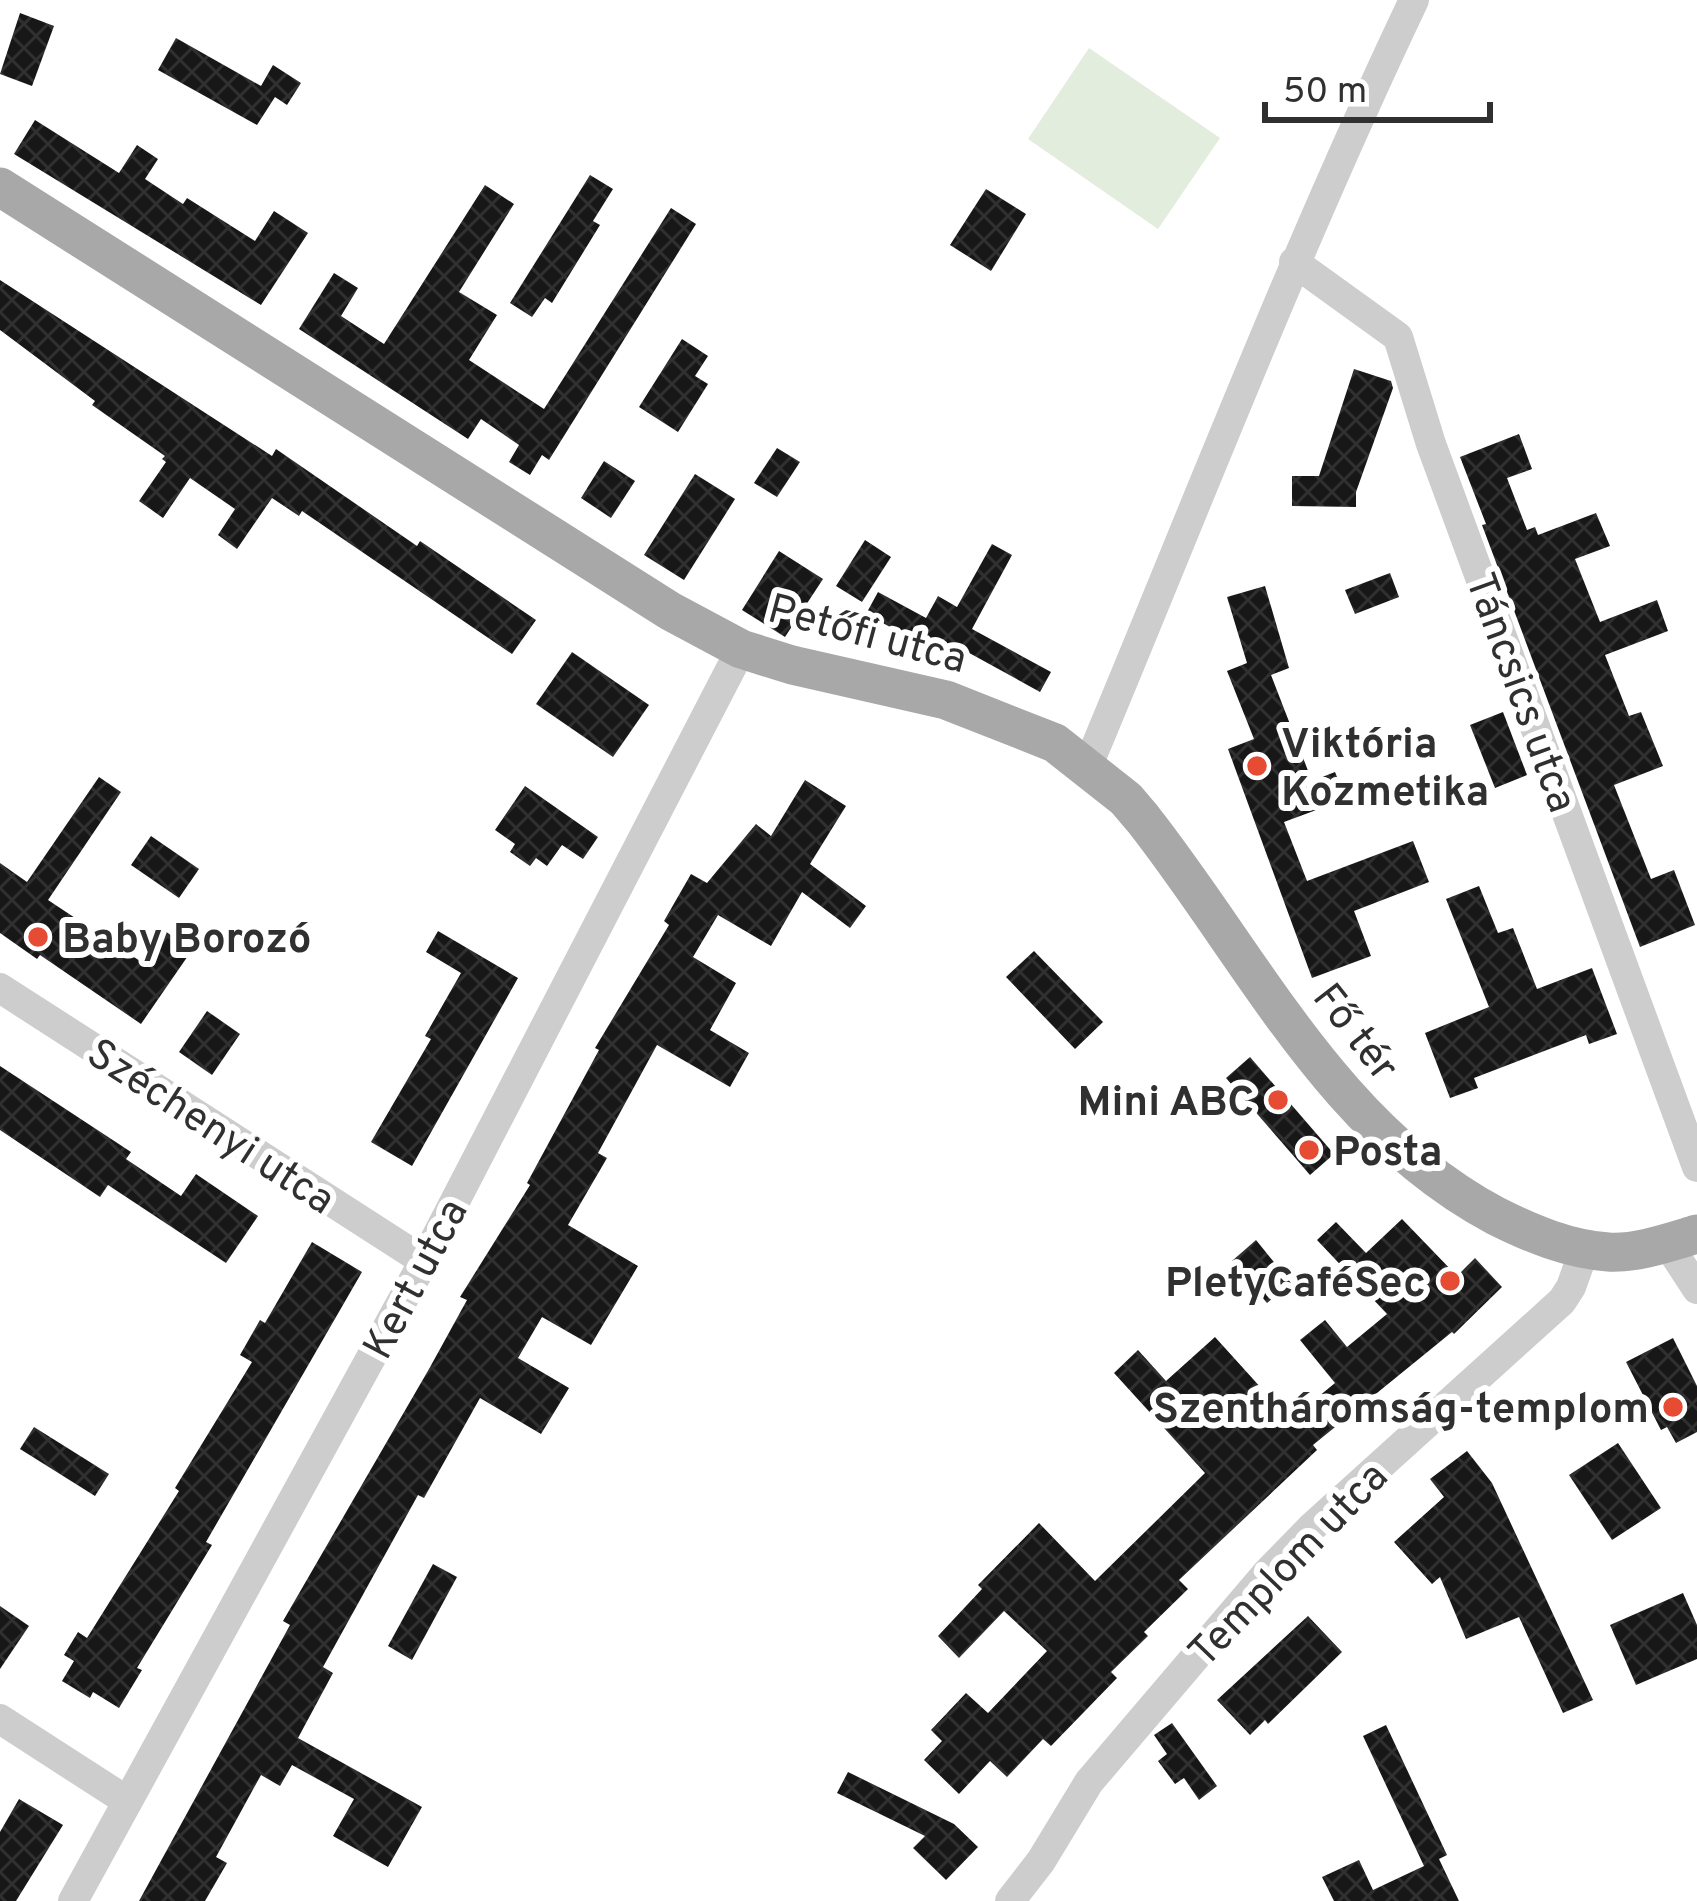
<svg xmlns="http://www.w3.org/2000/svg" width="1697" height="1901" font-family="Overpass,sans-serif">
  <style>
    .grass { fill: #e3edde }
    .building { fill: url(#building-cross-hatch) }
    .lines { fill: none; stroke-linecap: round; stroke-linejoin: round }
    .minor { stroke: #cdcdcd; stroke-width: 30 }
    .major { stroke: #a8a8a8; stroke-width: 39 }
    .poi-dot { fill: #e64b33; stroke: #fff; stroke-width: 4.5 }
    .labels { text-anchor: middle; stroke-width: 12; stroke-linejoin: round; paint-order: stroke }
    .street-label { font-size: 42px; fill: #303030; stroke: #fff }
    .poi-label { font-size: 42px; font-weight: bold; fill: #303030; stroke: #fff; text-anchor: start }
  </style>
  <defs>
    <pattern id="building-cross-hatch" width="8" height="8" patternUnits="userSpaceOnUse" patternTransform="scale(3)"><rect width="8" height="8" fill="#171717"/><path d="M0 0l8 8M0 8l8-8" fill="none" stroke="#303030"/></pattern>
  </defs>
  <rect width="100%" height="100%" fill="#fff"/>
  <path class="grass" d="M1089 48 1220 138 1158 229 1028 139Z"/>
  <g class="building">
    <path d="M20 13 54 26 32 86 0 74Z"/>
    <path d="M176 38 261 86 273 65 301 83 287 105 275 97 257 125 158 70Z"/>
    <path d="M35 120 119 173 137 145 158 159 145 179 183 204 187 198 255 241 274 211 308 233 261 305 14 154Z"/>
    <path d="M590 175 613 189 593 221 600 225 552 303 545 298 532 317 510 303Z"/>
    <path d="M485 185 514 204 459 292 497 315 469 360 544 409 671 208 696 224 549 460 542 455 530 475 509 462 519 445 481 419 468 439 299 329 334 273 358 288 341 316 384 344Z"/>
    <path d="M986 189 1026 214 991 271 950 245Z"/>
    <path d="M0 280 272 456 276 449 417 546 420 541 536 620 512 654 302 511 299 516 272 498 237 549 218 535 235 509 190 478 163 518 139 501 166 462 162 459 165 456 92 405 95 401 0 330Z"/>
    <path d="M682 339 708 356 695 376 708 384 678 432 639 407Z"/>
    <path d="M1354 369 1391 381 1393 388 1356 492V507L1292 506V476H1319Z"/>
    <path d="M1519 434 1532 469 1507 478 1527 530 1535 527 1538 535 1596 513 1610 546 1575 559 1600 622 1657 600 1668 631 1605 655 1629 716 1641 712 1663 766 1614 785 1651 879 1674 870 1695 925 1640 947 1482 525 1486 524 1460 457Z"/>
    <path d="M777 448 800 462 777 497 754 483Z"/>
    <path d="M604 461 635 481 611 518 581 498Z"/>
    <path d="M695 474 735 499 684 580 644 555Z"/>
    <path d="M865 540 891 557 862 602 836 586Z"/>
    <path d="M992 544 1012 555 972 629 1051 672 1040 692 962 649 955 662 866 614 878 592 926 618 938 596 957 607Z"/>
    <path d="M779 551 823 579 785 637 742 610Z"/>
    <path d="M1390 573 1399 597 1355 614 1345 590Z"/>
    <path d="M1265 586 1289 668 1271 675 1312 781 1335 772 1346 799 1284 822 1307 881 1413 841 1429 882 1354 911 1371 956 1312 978 1228 749 1254 739 1227 671 1247 663 1227 597Z"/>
    <path d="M572 652 649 705 613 757 536 704Z"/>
    <path d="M1503 712 1527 775 1495 788 1470 725Z"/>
    <path d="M99 777 121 792 48 900 143 963 165 931 192 950 141 1024 40 955 37 959 0 933V863L27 882Z"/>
    <path d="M805 780 846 806 810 864 866 906 850 928 802 892 771 946 718 915 693 957 736 983 710 1030 749 1053 730 1087 657 1045 598 1153 607 1158 568 1225 638 1266 591 1345 542 1317 518 1358 569 1388 541 1434 480 1398 424 1498 418 1495 323 1667 333 1673 298 1738 422 1807 388 1867 333 1836 354 1799 292 1765 280 1786 261 1775 216 1857 227 1863 205 1901H139L290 1625 283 1621 429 1369 467 1300 460 1297 530 1185 527 1183 599 1050 595 1048 669 925 664 921 691 874 707 883 756 824 771 836Z"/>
    <path d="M525 786 598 837 583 859 562 845 547 866 536 858 530 866 510 852 515 844 495 830Z"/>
    <path d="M151 836 199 869 179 898 131 865Z"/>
    <path d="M1479 886 1498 933 1513 928 1537 989 1592 968 1617 1034 1589 1044 1586 1035 1474 1078 1478 1088 1450 1098 1425 1033 1489 1007 1446 899Z"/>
    <path d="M438 931 518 978 412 1166 371 1142 431 1039 425 1036 461 973 426 952Z"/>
    <path d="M1034 951 1103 1022 1075 1049 1006 977Z"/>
    <path d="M207 1011 240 1034 212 1075 179 1052Z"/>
    <path d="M1250 1057 1334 1154 1310 1175 1226 1078Z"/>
    <path d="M0 1066 131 1152 126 1159 181 1196 196 1174 258 1216 226 1263 108 1185 100 1197 0 1130Z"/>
    <path d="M1402 1219 1457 1276 1475 1258 1502 1287 1454 1334 1452 1332 1313 1445 1317 1450 1179 1580 1188 1589 1144 1632 1148 1636 1111 1672 1117 1678 1051 1746 1043 1739 1007 1777 990 1761 959 1794 924 1760 942 1741 931 1730 966 1693 988 1713 1047 1651 1004 1611 959 1658 938 1636 982 1589 978 1585 1039 1523 1095 1581 1205 1473 1114 1373 1138 1350 1166 1381 1215 1337 1290 1420 1335 1383 1300 1340 1325 1320 1347 1347 1387 1314 1317 1240 1336 1222 1366 1253Z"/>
    <path d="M1256 1240 1291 1283 1267 1303 1232 1261Z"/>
    <path d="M312 1242 362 1272 206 1542 212 1545 137 1668 142 1670 119 1708 93 1692 90 1698 62 1681 74 1661 64 1655 78 1632 87 1638 179 1491 175 1488 252 1362 240 1355 260 1320 265 1323Z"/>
    <path d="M1673 1338 1697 1386V1432L1676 1443 1667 1427 1661 1430 1626 1362Z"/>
    <path d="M34 1427 109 1474 95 1496 20 1449Z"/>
    <path d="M1618 1443 1661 1508 1612 1540 1569 1475Z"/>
    <path d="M1467 1451 1492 1483 1593 1700 1563 1713 1519 1617 1466 1639 1440 1577 1432 1584 1394 1542 1444 1497 1430 1479Z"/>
    <path d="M433 1564 457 1577 412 1660 388 1646Z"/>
    <path d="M1683 1593 1697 1625V1659L1636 1685 1610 1625Z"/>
    <path d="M0 1606 29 1626 0 1669Z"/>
    <path d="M1308 1616 1342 1652 1268 1724 1265 1720 1250 1735 1217 1700Z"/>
    <path d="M1172 1723 1217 1786 1199 1800 1184 1778 1175 1784 1158 1761 1167 1754 1154 1735Z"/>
    <path d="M1386 1725 1447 1855 1439 1859 1459 1901H1334L1322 1877 1359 1860 1373 1890 1424 1866 1363 1736Z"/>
    <path d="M848 1772 954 1824 978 1847 946 1880 913 1848 925 1836 837 1793Z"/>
    <path d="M19 1799 63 1825 16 1901H0V1832Z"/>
  </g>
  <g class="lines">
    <g class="minor">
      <path d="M1294 262 1398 337 1431 444 1697 1167"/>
      <path d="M1086 770C1194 512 1294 252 1414 0"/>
      <path d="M0 988 424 1261"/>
      <path d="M1667 1243 1697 1289"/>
      <path d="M0 1719 127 1801"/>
      <path d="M73 1901 424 1261 741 649"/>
      <path d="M1010 1901 1041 1861 1089 1782 1267 1573 1311 1528 1562 1301 1571 1287 1585 1248"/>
    </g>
    <path class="major" d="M0 187 670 611 741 649 792 665 946 700 1055 743 1126 799 1143 819C1253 959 1332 1129 1496 1216 1532 1234 1568 1249 1608 1252 1636 1254 1670 1242 1697 1234"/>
  </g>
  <g class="poi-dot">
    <circle cx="1257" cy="766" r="12"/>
    <circle cx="38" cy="937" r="12"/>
    <circle cx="1278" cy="1100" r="12"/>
    <circle cx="1309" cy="1150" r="12"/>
    <circle cx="1450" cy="1281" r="12"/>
    <circle cx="1673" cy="1407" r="12"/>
  </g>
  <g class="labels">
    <g class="street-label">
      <text transform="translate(868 632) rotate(15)" y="15">Petőfi utca</text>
      <text transform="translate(1523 692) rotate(70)" y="15">Táncsics utca</text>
      <text transform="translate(1357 1031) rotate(52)" y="15">Fő tér</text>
      <text transform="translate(212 1125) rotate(33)" y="15">Széchenyi utca</text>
      <text transform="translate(414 1278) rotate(-62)" y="15">Kert utca</text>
      <text transform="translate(1287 1563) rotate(-46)" y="15">Templom utca</text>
    </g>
    <g class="poi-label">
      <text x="1281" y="757">Viktória<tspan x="1281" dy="48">Kozmetika</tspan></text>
      <text x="62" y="952">Baby Borozó</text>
      <text x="1254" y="1115" text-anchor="end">Mini ABC</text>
      <text x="1333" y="1165">Posta</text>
      <text x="1426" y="1296" text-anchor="end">PletyCaféSec</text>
      <text x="1649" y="1422" text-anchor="end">Szentháromság-templom</text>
    </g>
  </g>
  <path d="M1265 102v18h225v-18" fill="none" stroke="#303030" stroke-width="6"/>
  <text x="1283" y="102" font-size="36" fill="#303030" stroke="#ffffff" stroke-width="9" paint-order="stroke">50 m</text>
</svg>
